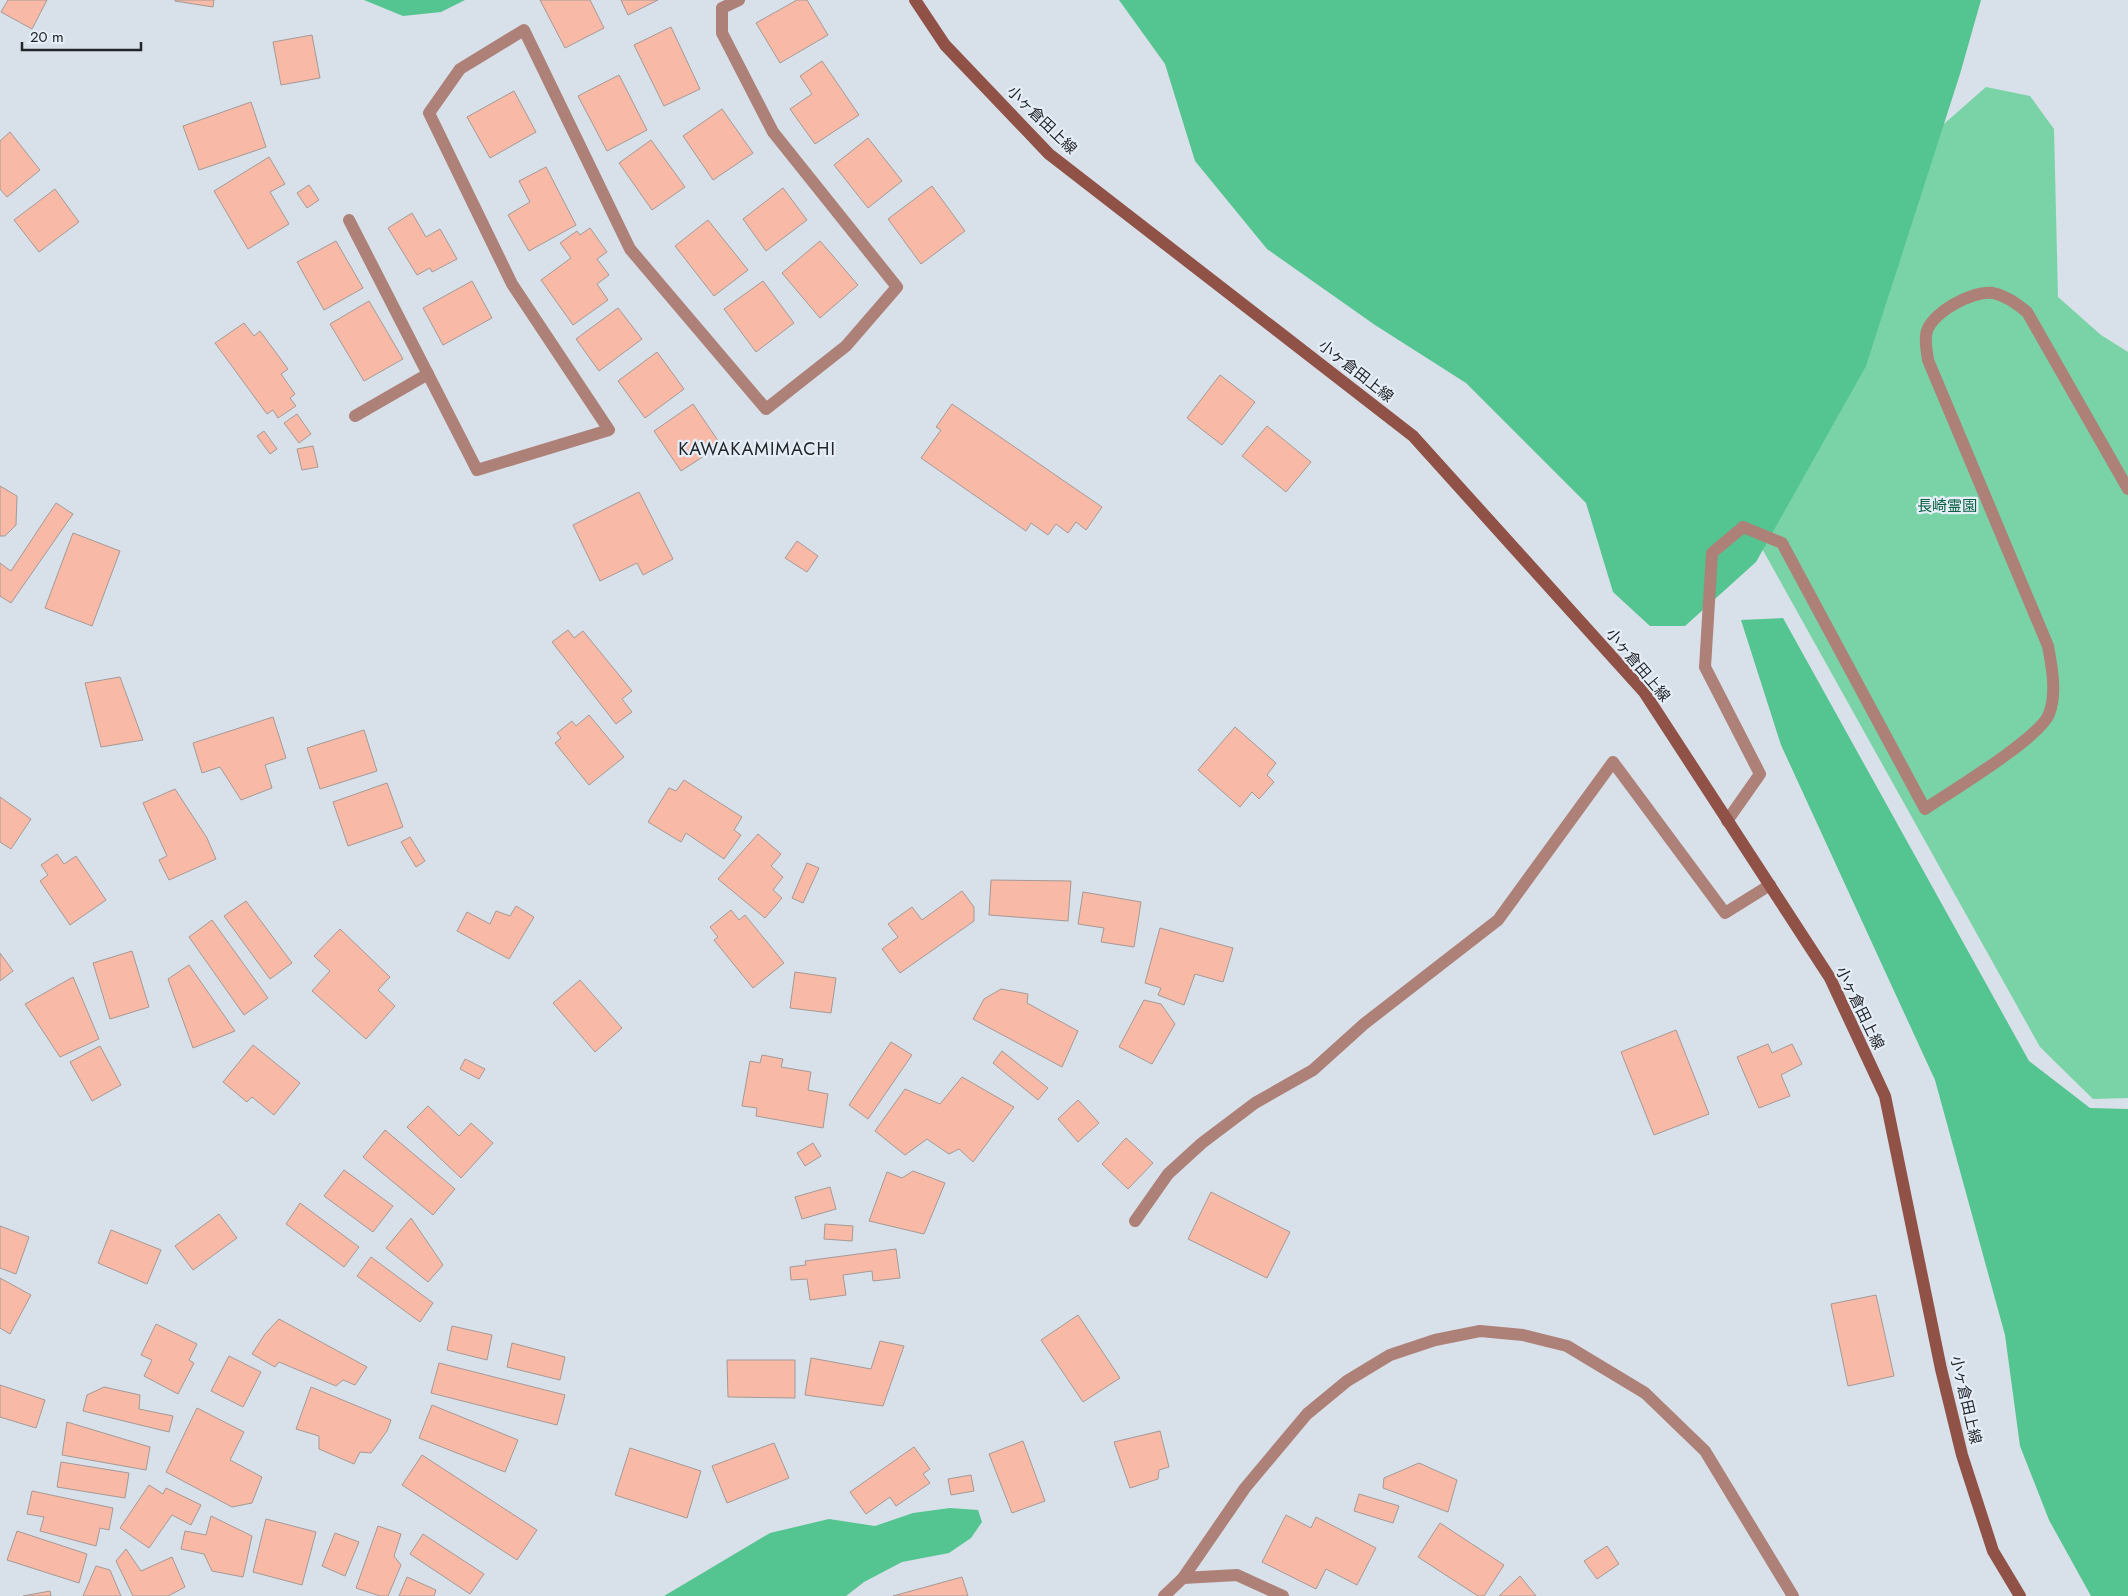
<svg xmlns="http://www.w3.org/2000/svg" width="2128" height="1596" font-family="Jost,'Noto Sans JP',sans-serif">
  <style>
    .green { fill: #7ad3a6 }
    .forest { fill: #54c490 }
    .building { fill: #f8baa7; stroke: #a59996 }
    .lines { fill: none; stroke-linecap: round; stroke-linejoin: round }
    .service { stroke: #ad8078; stroke-width: 12 }
    .minor { stroke: #ad8078; stroke-width: 12 }
    .tertiary { stroke: #ad8078; stroke-width: 12 }
    .secondary { stroke: #905147; stroke-width: 12 }
    .labels { text-anchor: middle; stroke-width: 4.5; stroke-linejoin: round; paint-order: stroke }
    .street-label { font-size: 15px; fill: #232629; stroke: #e5edf7 }
    .park-label { font-size: 15px; fill: #096140; stroke: #e5edf7 }
    .quarter-label { font-size: 18px; letter-spacing: 1px; fill: #232629; stroke: #e5edf7 }
  </style>
  <rect width="100%" height="100%" fill="#d8e0e9"/>
  <path class="green" d="M1986 87 2030 96 2054 129 2058 297 2101 335 2128 352V1098L2093 1099 2040 1047 1760 545 1880 180Z"/>
  <g class="forest">
    <path d="M364 0H465L441 12 403 16Z"/>
    <path d="M1119 0H1981L1960 74 1866 366 1756 562 1685 626H1650L1613 592 1586 503 1466 383 1375 325 1267 249 1195 161 1165 64Z"/>
    <path d="M1783 618 2029 1061 2090 1108 2128 1109V1596H2091L2049 1520 2020 1446 2005 1335 1935 1080 1781 745 1741 620Z"/>
    <path d="M950 1508 978 1510 982 1522 971 1538 949 1553 902 1562 864 1582 846 1596H664L770 1533 829 1519 875 1526 913 1513Z"/>
  </g>
  <g class="building">
    <path d="M8 0H47L32 29 1 12Z"/>
    <path d="M175 0H214L213 7 175 1Z"/>
    <path d="M540 0H590L604 28 565 48Z"/>
    <path d="M621 0H658L628 15Z"/>
    <path d="M797 0H807L828 35 780 63 756 23Z"/>
    <path d="M671 27 700 89 664 106 634 45Z"/>
    <path d="M312 35 320 78 281 85 273 42Z"/>
    <path d="M822 61 859 115 815 144 790 109 812 94 800 76Z"/>
    <path d="M619 75 647 130 607 151 578 96Z"/>
    <path d="M514 91 536 132 490 158 467 117Z"/>
    <path d="M251 102 266 147 199 170 183 126Z"/>
    <path d="M722 109 753 153 713 180 683 136Z"/>
    <path d="M10 132 40 170 7 197 0 189V141Z"/>
    <path d="M868 138 902 181 868 208 834 165Z"/>
    <path d="M651 140 685 187 652 210 619 163Z"/>
    <path d="M269 157 285 184 270 192 289 224 248 249 214 191Z"/>
    <path d="M546 167 576 225 529 251 508 215 530 202 519 181Z"/>
    <path d="M309 185 319 200 307 208 297 193Z"/>
    <path d="M932 186 965 231 921 264 888 219Z"/>
    <path d="M783 188 807 220 766 251 743 219Z"/>
    <path d="M55 189 79 222 39 252 14 220Z"/>
    <path d="M412 213 426 237 440 229 457 259 432 272 430 268 417 275 388 228Z"/>
    <path d="M708 220 748 270 714 296 675 246Z"/>
    <path d="M590 228 607 252 597 259 609 275 597 284 608 300 573 325 541 280 571 258 560 243 577 231 580 235Z"/>
    <path d="M336 241 363 288 324 310 297 262Z"/>
    <path d="M820 241 858 285 820 318 782 273Z"/>
    <path d="M472 281 492 318 443 345 423 308Z"/>
    <path d="M763 281 794 323 756 352 724 309Z"/>
    <path d="M369 301 403 359 364 381 330 324Z"/>
    <path d="M618 308 642 339 599 371 576 339Z"/>
    <path d="M244 323 254 336 260 331 288 369 281 374 295 394 290 398 296 406 278 418 273 410 267 414 215 343Z"/>
    <path d="M657 352 684 389 645 418 618 381Z"/>
    <path d="M1220 375 1255 402 1222 445 1187 418Z"/>
    <path d="M693 404 721 445 681 471 654 431Z"/>
    <path d="M952 404 1102 507 1086 530 1076 522 1068 533 1056 524 1048 535 1031 523 1026 531 921 458 941 430 936 427Z"/>
    <path d="M297 414 311 434 299 443 284 423Z"/>
    <path d="M1267 426 1311 462 1286 492 1242 456Z"/>
    <path d="M264 431 277 449 270 454 257 436Z"/>
    <path d="M313 446 318 467 302 470 297 449Z"/>
    <path d="M0 486 17 496 16 525 5 536H0Z"/>
    <path d="M639 492 673 559 643 575 637 563 600 581 573 525Z"/>
    <path d="M56 503 73 514 11 603 0 596V563L11 571Z"/>
    <path d="M73 533 120 551 92 626 45 608Z"/>
    <path d="M797 541 818 556 807 572 785 558Z"/>
    <path d="M568 630 574 638 583 631 632 691 622 699 632 712 616 724 552 642Z"/>
    <path d="M120 677 143 740 101 747 85 683Z"/>
    <path d="M589 715 624 757 589 785 555 743 561 738 557 733 572 721 576 726Z"/>
    <path d="M273 717 286 758 265 765 272 788 241 800 220 767 202 773 193 743Z"/>
    <path d="M1235 727 1276 763 1267 775 1274 782 1259 799 1252 792 1240 807 1198 770Z"/>
    <path d="M364 730 377 771 320 789 307 748Z"/>
    <path d="M684 780 742 817 734 830 741 835 724 859 686 833 681 842 648 822 669 788 676 791Z"/>
    <path d="M387 783 403 827 348 846 333 802Z"/>
    <path d="M175 789 207 838 216 859 169 880 159 860 167 856 143 803Z"/>
    <path d="M0 797 31 819 11 849 0 842Z"/>
    <path d="M758 834 781 854 771 866 783 877 773 890 782 898 765 918 718 879Z"/>
    <path d="M410 837 425 861 416 867 401 842Z"/>
    <path d="M57 854 64 864 76 856 106 900 70 925 40 881 48 875 41 865Z"/>
    <path d="M807 863 819 868 803 903 792 898Z"/>
    <path d="M991 880 1071 881 1068 921 989 915Z"/>
    <path d="M962 891 974 907V921L900 973 882 949 898 937 888 924 912 907 922 920Z"/>
    <path d="M1083 892 1141 902 1134 947 1101 942 1104 928 1078 924Z"/>
    <path d="M246 901 292 963 270 979 224 916Z"/>
    <path d="M516 906 534 917 509 959 457 931 467 912 490 924 496 911 510 916Z"/>
    <path d="M731 910 739 920 745 915 784 963 753 988 714 940 718 937 710 927Z"/>
    <path d="M212 920 268 998 244 1015 189 937Z"/>
    <path d="M1160 928 1233 948 1223 982 1195 974 1184 1005 1158 995 1161 988 1145 983Z"/>
    <path d="M340 929 390 977 378 990 395 1006 366 1039 312 991 330 971 314 956Z"/>
    <path d="M132 951 149 1007 110 1019 93 963Z"/>
    <path d="M0 953 13 971 0 981Z"/>
    <path d="M189 965 235 1031 193 1048 168 979Z"/>
    <path d="M795 972 836 978 831 1013 790 1008Z"/>
    <path d="M73 977 99 1039 60 1057 25 1004Z"/>
    <path d="M580 980 622 1028 595 1052 553 1003Z"/>
    <path d="M1001 989 1028 994 1027 1003 1078 1031 1062 1067 973 1019 984 999Z"/>
    <path d="M1144 1000 1161 1004 1175 1024 1152 1064 1119 1047Z"/>
    <path d="M1676 1030 1709 1114 1654 1135 1621 1052Z"/>
    <path d="M891 1042 912 1055 868 1119 849 1105Z"/>
    <path d="M1768 1044 1772 1053 1792 1044 1802 1064 1781 1075 1790 1096 1759 1108 1737 1057Z"/>
    <path d="M253 1045 300 1083 274 1115 252 1097 247 1102 223 1082Z"/>
    <path d="M100 1046 121 1085 92 1101 70 1062Z"/>
    <path d="M1002 1051 1048 1088 1038 1100 993 1063Z"/>
    <path d="M762 1055 783 1059 781 1067 811 1072 808 1090 828 1094 823 1128 756 1116 757 1108 742 1106 750 1061 760 1063Z"/>
    <path d="M465 1059 485 1069 479 1079 460 1069Z"/>
    <path d="M962 1077 1014 1107 973 1162 959 1149 949 1154 927 1139 905 1155 875 1131 905 1089 940 1104Z"/>
    <path d="M1078 1100 1099 1123 1078 1142 1058 1119Z"/>
    <path d="M428 1106 459 1136 471 1123 493 1143 461 1178 407 1127Z"/>
    <path d="M385 1130 455 1189 433 1215 363 1157Z"/>
    <path d="M1126 1138 1153 1163 1128 1189 1102 1164Z"/>
    <path d="M813 1143 821 1156 805 1166 797 1153Z"/>
    <path d="M344 1170 393 1206 373 1232 324 1196Z"/>
    <path d="M913 1171 945 1183 924 1234 869 1221 887 1172 902 1178Z"/>
    <path d="M830 1187 836 1209 802 1219 795 1197Z"/>
    <path d="M1211 1192 1290 1232 1267 1278 1188 1239Z"/>
    <path d="M300 1203 359 1247 344 1267 286 1224Z"/>
    <path d="M219 1214 237 1238 193 1270 175 1246Z"/>
    <path d="M411 1218 443 1265 428 1282 386 1248Z"/>
    <path d="M825 1224 853 1226 852 1241 824 1239Z"/>
    <path d="M0 1226 29 1237 16 1274 0 1268Z"/>
    <path d="M111 1230 161 1250 147 1284 98 1263Z"/>
    <path d="M896 1249 900 1278 873 1281 872 1271 843 1275 846 1295 810 1300 807 1279 791 1280 790 1267 806 1265 805 1261Z"/>
    <path d="M371 1257 433 1303 420 1322 357 1276Z"/>
    <path d="M0 1278 31 1295 10 1334 0 1328Z"/>
    <path d="M1876 1295 1894 1376 1848 1386 1831 1304Z"/>
    <path d="M1078 1315 1120 1378 1083 1402 1041 1340Z"/>
    <path d="M279 1319 367 1367 355 1385 343 1380 336 1386 279 1362 275 1367 252 1354 265 1334Z"/>
    <path d="M156 1324 197 1344 189 1360 194 1363 178 1394 144 1376 152 1360 141 1355Z"/>
    <path d="M452 1326 492 1335 487 1360 447 1350Z"/>
    <path d="M880 1341 904 1346 883 1406 805 1395 811 1358 871 1369Z"/>
    <path d="M512 1343 565 1357 560 1380 507 1367Z"/>
    <path d="M229 1356 261 1372 243 1407 211 1391Z"/>
    <path d="M727 1360H795V1398L728 1397Z"/>
    <path d="M439 1363 565 1395 557 1425 431 1393Z"/>
    <path d="M0 1385 45 1400 36 1428 0 1417Z"/>
    <path d="M104 1387 140 1395 139 1409 173 1416 169 1432 83 1411 87 1395Z"/>
    <path d="M311 1387 391 1420 387 1431 371 1453 360 1452 354 1464 319 1449V1436L296 1429Z"/>
    <path d="M432 1405 518 1440 505 1472 419 1438Z"/>
    <path d="M197 1408 244 1432 230 1460 262 1477 252 1503 232 1507 166 1472Z"/>
    <path d="M67 1422 150 1447 146 1470 62 1455Z"/>
    <path d="M1160 1431 1169 1467 1159 1470 1158 1479 1130 1488 1114 1442Z"/>
    <path d="M1023 1441 1045 1501 1012 1513 989 1454Z"/>
    <path d="M774 1443 789 1478 727 1503 712 1466Z"/>
    <path d="M914 1447 930 1469 923 1474 930 1483 896 1506 890 1497 866 1514 850 1492Z"/>
    <path d="M630 1448 701 1471 687 1518 615 1495Z"/>
    <path d="M422 1455 537 1530 517 1560 402 1485Z"/>
    <path d="M61 1462 129 1473 125 1498 57 1487Z"/>
    <path d="M1419 1463 1457 1480 1448 1512 1383 1488 1384 1478Z"/>
    <path d="M971 1475 974 1491 951 1495 948 1479Z"/>
    <path d="M149 1485 163 1494 166 1488 201 1505 191 1525 172 1515 149 1548 120 1528Z"/>
    <path d="M32 1491 113 1508 109 1530 100 1528 96 1546 40 1531 44 1517 27 1514Z"/>
    <path d="M1359 1494 1399 1506 1393 1523 1354 1511Z"/>
    <path d="M1286 1515 1311 1528 1316 1517 1376 1548 1357 1585 1326 1569 1316 1589 1262 1562Z"/>
    <path d="M211 1516 252 1536 243 1577 212 1571 204 1554 181 1549 185 1531 206 1535Z"/>
    <path d="M266 1519 316 1532 302 1585 253 1572Z"/>
    <path d="M1440 1523 1504 1565 1484 1596H1478L1418 1557Z"/>
    <path d="M378 1526 401 1534 394 1556 401 1565 388 1596H380L356 1588Z"/>
    <path d="M17 1531 87 1554 79 1583 7 1560Z"/>
    <path d="M335 1533 359 1542 345 1576 322 1566Z"/>
    <path d="M423 1534 484 1574 470 1594 410 1554Z"/>
    <path d="M1607 1546 1619 1564 1597 1579 1584 1561Z"/>
    <path d="M126 1549 141 1571 172 1557 185 1587 168 1596H133L116 1561Z"/>
    <path d="M96 1566 110 1570 121 1596H83Z"/>
    <path d="M1520 1576 1536 1596H1499Z"/>
    <path d="M407 1577 436 1590 434 1596H399Z"/>
    <path d="M962 1577 968 1596H893Z"/>
    <path d="M50 1591 51 1596H23Z"/>
  </g>
  <g class="lines">
    <path class="service" d="M1183 1578 1237 1575 1283 1596"/>
    <g class="minor">
      <path d="M349 220 477 470 609 430 512 284 429 113 460 69 524 30 630 249 766 409 846 346 897 287 773 132 722 33V8L739 0"/>
      <path d="M355 416 428 374"/>
      <path d="M1727 821 1760 774 1705 667 1712 553 1743 527 1782 543 1925 809C1950 792 2040 738 2049 714 2057 694 2052 667 2048 646L1928 360C1927 352 1925 344 1926 336 1927 314 1973 290 1993 293 2007 296 2017 304 2027 312L2128 489"/>
      <path d="M1135 1221 1168 1174 1202 1143 1255 1103 1313 1070 1364 1024 1498 920 1613 762 1725 913 1770 885"/>
    </g>
    <path class="tertiary" d="M1164 1596 1183 1578 1245 1488 1307 1414 1347 1381 1390 1355 1435 1340 1480 1331 1523 1335 1567 1346 1645 1393 1705 1451 1793 1596"/>
    <path class="secondary" d="M915 0 945 45 1049 154 1413 436 1644 692 1830 978 1885 1096 1941 1369 1962 1455 1993 1551 2020 1596"/>
  </g>
  <g class="labels">
    <g class="street-label">
      <text transform="translate(1042 120) rotate(44)" y="5">小ヶ倉田上線</text>
      <text transform="translate(1356 371) rotate(38)" y="5">小ヶ倉田上線</text>
      <text transform="translate(1638 665) rotate(50)" y="5">小ヶ倉田上線</text>
      <text transform="translate(1860 1008) rotate(64)" y="5">小ヶ倉田上線</text>
      <text transform="translate(1966 1400) rotate(77)" y="5">小ヶ倉田上線</text>
    </g>
    <g class="park-label">
      <text x="1947" y="511">長崎霊園</text>
    </g>
    <g class="quarter-label">
      <text x="757" y="455">KAWAKAMIMACHI</text>
    </g>
  </g>
  <path d="M22 42v8h119v-8" fill="none" stroke="#232629" stroke-width="2.5"/>
  <text x="30" y="42" font-size="15" fill="#232629" stroke="#e5edf7" stroke-width="4" paint-order="stroke">20 m</text>
</svg>
